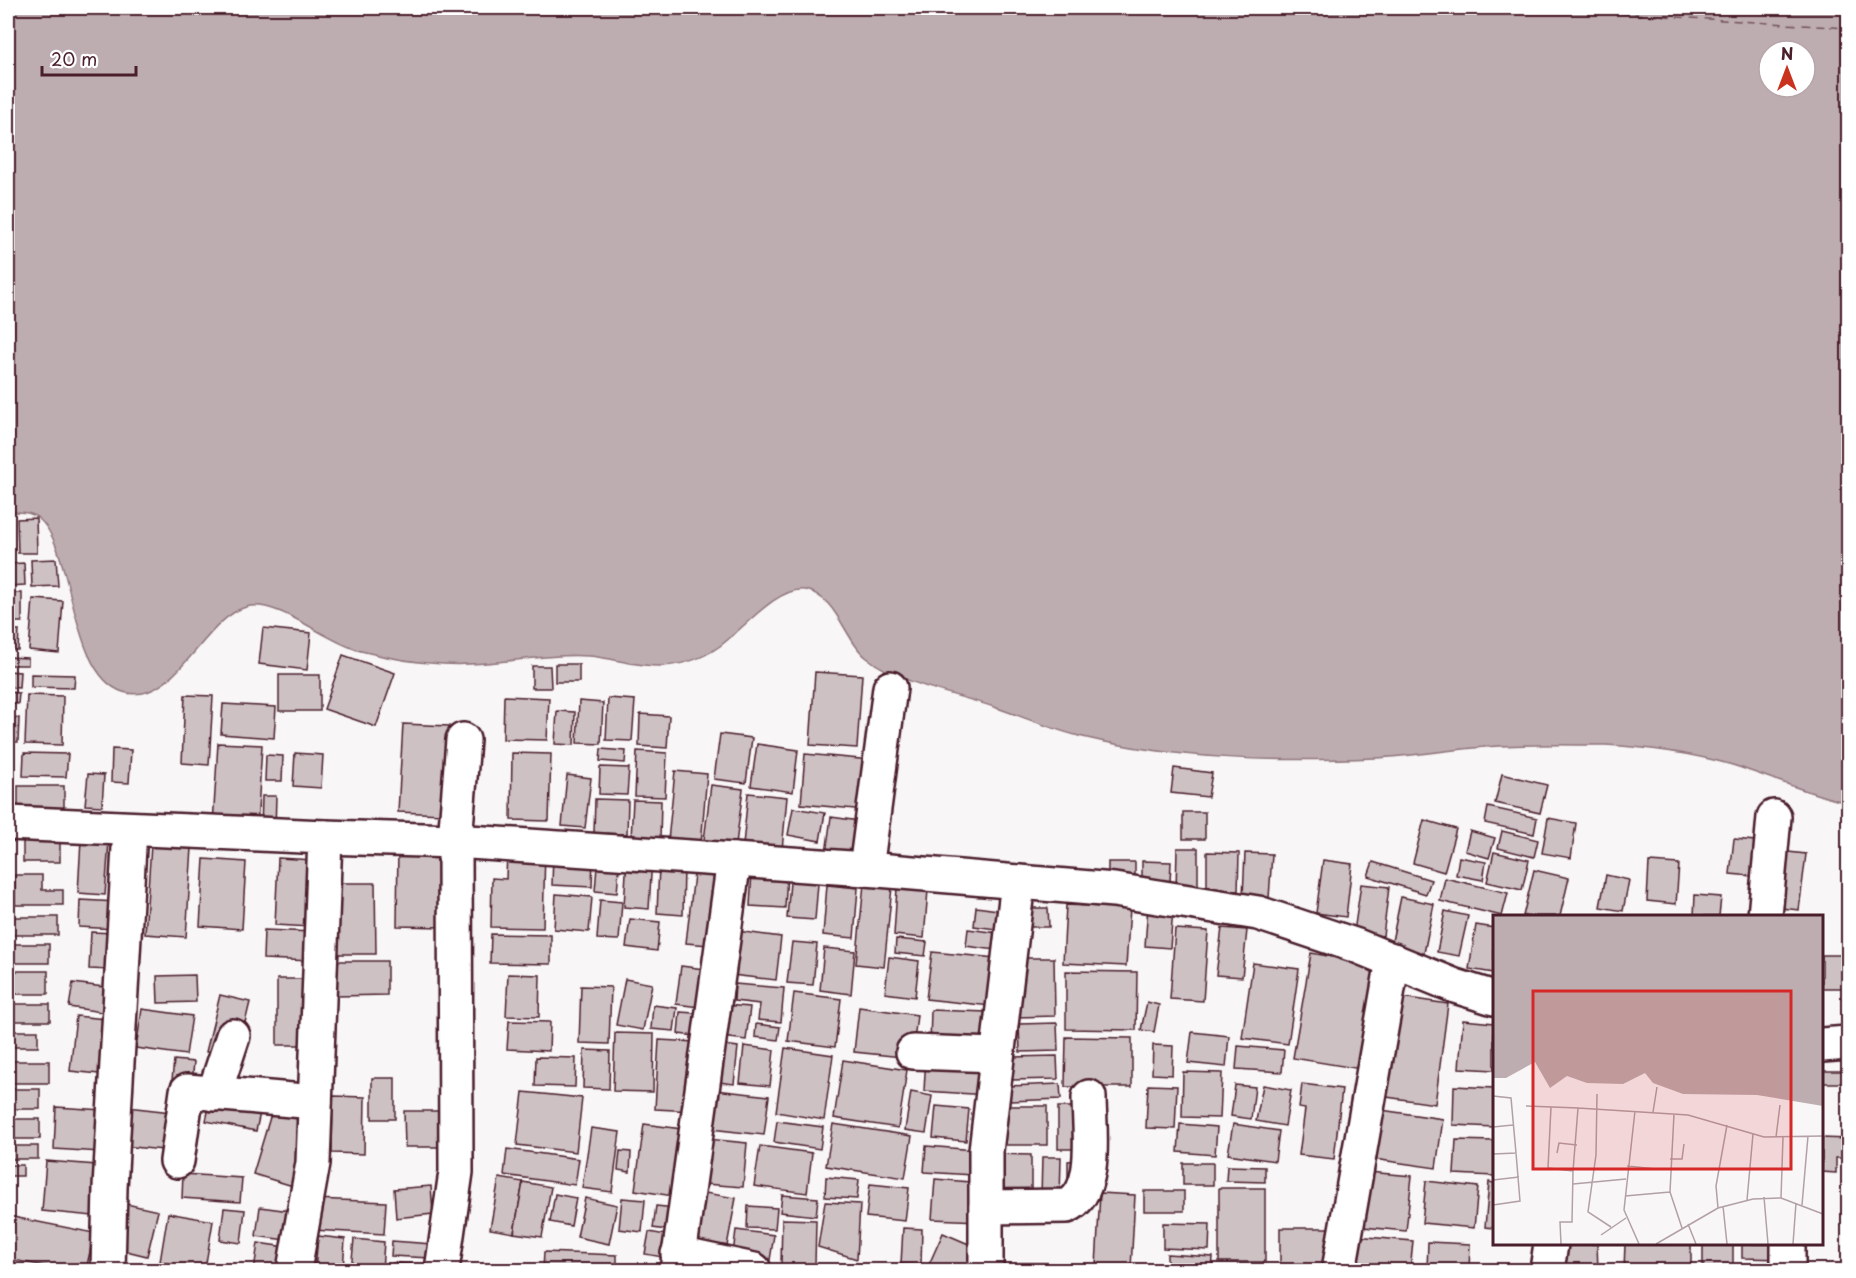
<svg xmlns="http://www.w3.org/2000/svg" width="1856" height="1278" font-family="'Playpen Sans',sans-serif">
  <style>
    .water { fill: #bdadb0; stroke: #8f747b; stroke-width: 1.5; fill-rule: evenodd }
    .lines { fill: none; stroke-linecap: round; stroke-linejoin: round }
    .ferry { stroke: #72515a; stroke-width: 1.5; stroke-dasharray: 8 6; stroke-linecap: butt }
    .building { fill: #cdc1c4; stroke: #4a1f2b; stroke-width: 1.5 }
    .minor-casing { stroke: #4a1f2b; stroke-width: 38 }
    .minor { stroke: #fff; stroke-width: 33 }
    .inset-river { fill: none; stroke: #bdadb0; stroke-width: 3 }
    .inset-road { fill: none; stroke: #b2a0a5; stroke-width: 1.5 }
    .view { fill: #d62828; fill-opacity: 0.15; stroke: #d62828; stroke-width: 3 }
    .inset-edge { fill: none; stroke: #4a1f2b; stroke-width: 3 }
  </style>
  <rect width="100%" height="100%" fill="#f8f6f7"/>
  <filter id="ink" filterUnits="userSpaceOnUse"><feTurbulence type="fractalNoise" baseFrequency=".0167" numOctaves="2"/><feDisplacementMap in="SourceGraphic" scale="12" xChannelSelector="R" yChannelSelector="G"/><feConvolveMatrix kernelMatrix="1 2 1 2 8 2 1 2 1" color-interpolation-filters="sRGB"/></filter>
  <g filter="url(#ink)">
    <path class="water" d="M8 8H1848V803C1807 794 1769 776 1729 764 1689 753 1646 747 1605 745 1570 745 1535 744 1500 746 1458 748 1417 756 1375 758 1278 762 1178 760 1083 737 1053 730 1024 717 994 707 955 694 900 684 867 658 845 641 837 596 805 590 779 585 741 631 720 646 702 659 683 665 662 666 637 667 614 658 589 656 540 653 492 667 443 664 415 663 388 658 361 651 325 642 278 598 246 607 203 619 174 708 123 692 68 674 75 546 38 518 29 511 17 512 8 512ZM1769 51H1805V87H1769Z"/>
    <g class="lines">
      <path class="ferry" d="M1537 8 1848 28"/>
    </g>
    <g class="building">
      <path d="M36 518 37 553H18L17 519Z"/>
      <path d="M56 559 58 586 32 587 31 560Z"/>
      <path d="M24 563 25 585 8 586V564Z"/>
      <rect x="8" y="593" width="14" height="29"/>
      <path d="M33 599 63 601 59 653 29 650Z"/>
      <path d="M263 628 311 633 307 670 259 664Z"/>
      <path d="M8 630H19L18 650H8Z"/>
      <path d="M343 655 395 673 376 727 324 709Z"/>
      <path d="M8 657 28 658V665H8Z"/>
      <rect x="555" y="664" width="24" height="18"/>
      <path d="M532 666H550L551 688H532Z"/>
      <path d="M8 671 20 672 19 688 8 687Z"/>
      <path d="M815 672 862 675 857 748 810 745Z"/>
      <path d="M31 674 75 675 74 688 31 687Z"/>
      <rect x="279" y="675" width="41" height="36"/>
      <path d="M8 692 19 693 18 704 8 703Z"/>
      <path d="M27 695 63 696 62 745 25 744Z"/>
      <path d="M185 695 213 696 209 765 182 763Z"/>
      <path d="M504 696 549 698 547 740 503 739Z"/>
      <path d="M608 698 635 700 632 741 606 740Z"/>
      <path d="M579 701 603 703 601 744 577 743Z"/>
      <path d="M223 704 276 707 274 738 221 734Z"/>
      <path d="M557 711 575 712 574 745 555 744Z"/>
      <path d="M640 714 669 716 667 748 639 746Z"/>
      <path d="M8 718H19L18 742H8Z"/>
      <path d="M403 724 449 726 443 814 398 812Z"/>
      <path d="M720 734 752 738 746 783 714 779Z"/>
      <path d="M218 743 262 745 257 828 213 824Z"/>
      <path d="M757 744 798 750 793 792 751 786Z"/>
      <path d="M112 749 131 750 129 783 111 782Z"/>
      <path d="M601 749 626 751 625 763 600 761Z"/>
      <path d="M637 751 667 753 665 797 635 796Z"/>
      <path d="M8 752H13L12 777H8Z"/>
      <path d="M24 753 68 754 66 777 23 776Z"/>
      <path d="M295 753 323 755 321 788 293 786Z"/>
      <path d="M512 753 551 754 549 821 511 820Z"/>
      <path d="M805 754 871 760 866 810 801 804Z"/>
      <path d="M266 755 283 756 282 781H265Z"/>
      <path d="M600 767 629 768 627 795 599 794Z"/>
      <path d="M1174 768 1212 773 1208 797 1171 793Z"/>
      <path d="M675 771 707 774 701 844 668 841Z"/>
      <path d="M88 774 104 775 102 806 85 805Z"/>
      <path d="M1502 774 1547 785 1540 813 1495 803Z"/>
      <path d="M567 775 591 778 585 828 562 826Z"/>
      <path d="M711 785 743 789 736 844 704 840Z"/>
      <rect x="18" y="786" width="46" height="26"/>
      <path d="M748 793 787 797 782 850 743 845Z"/>
      <path d="M262 796H276L275 830H261Z"/>
      <path d="M595 799 628 800 627 834 594 833Z"/>
      <path d="M633 800 661 801 660 840 631 839Z"/>
      <path d="M1488 807 1537 818 1534 834 1485 823Z"/>
      <path d="M793 808 825 813 820 841 788 835Z"/>
      <rect x="1183" y="812" width="22" height="27"/>
      <path d="M831 817 866 822 860 865 825 861Z"/>
      <path d="M1548 818 1576 823 1571 858 1542 853Z"/>
      <path d="M1424 820 1456 829 1444 872 1413 863Z"/>
      <rect x="23" y="828" width="37" height="34"/>
      <path d="M1470 831 1495 838 1489 858 1465 851Z"/>
      <path d="M1502 831 1538 840 1534 857 1498 848Z"/>
      <path d="M1734 839 1766 842 1763 877 1730 874Z"/>
      <path d="M81 840 109 841 105 895 78 893Z"/>
      <path d="M151 845 192 848 186 937 145 934Z"/>
      <path d="M398 847H443V927L397 926Z"/>
      <path d="M1177 848H1198V891H1176Z"/>
      <path d="M507 849 545 850 543 928 491 927 492 878 506 879Z"/>
      <path d="M1779 851 1806 854 1799 910 1772 907Z"/>
      <path d="M1207 852 1239 853 1238 891H1207Z"/>
      <path d="M1494 852 1529 860 1522 890 1487 882Z"/>
      <path d="M1245 853 1272 854 1269 898 1243 896Z"/>
      <path d="M553 854 593 856 592 887 552 885Z"/>
      <path d="M598 854 620 856 617 893 595 891Z"/>
      <path d="M627 856 652 857 649 909 624 907Z"/>
      <path d="M1459 857 1486 862 1483 880 1456 875Z"/>
      <path d="M278 858 314 860 311 927 275 925Z"/>
      <path d="M204 859 246 862 242 929 200 926Z"/>
      <path d="M1323 860 1352 864 1346 917 1316 913Z"/>
      <path d="M1142 861 1171 862 1170 882H1142Z"/>
      <rect x="1108" y="862" width="27" height="23"/>
      <path d="M1373 862 1431 880 1426 894 1368 876Z"/>
      <path d="M1649 862 1679 864 1676 904 1647 901Z"/>
      <path d="M659 866 684 867 683 915 657 913Z"/>
      <path d="M695 866 728 870 720 946 686 943Z"/>
      <path d="M791 870 819 871 815 920 787 918Z"/>
      <path d="M1534 870 1569 878 1560 916H1523Z"/>
      <path d="M752 871 787 873 785 908 750 906Z"/>
      <path d="M15 875H42V890H63V905H15Z"/>
      <path d="M1606 875 1629 880 1623 911 1600 907Z"/>
      <path d="M1445 878 1508 893 1502 916 1440 901Z"/>
      <path d="M331 883H375L376 954H331Z"/>
      <path d="M864 884 892 887 884 967 856 964Z"/>
      <path d="M1361 884 1389 887 1383 936 1354 932Z"/>
      <path d="M827 885 858 888 854 938 823 935Z"/>
      <path d="M897 888 928 890 924 938 894 935Z"/>
      <path d="M556 894 592 897 589 932 554 929Z"/>
      <path d="M1695 895 1721 897 1719 916H1694Z"/>
      <path d="M1401 897 1434 904 1424 953 1391 946Z"/>
      <path d="M80 900 118 902 116 929 79 927Z"/>
      <path d="M600 900 622 902 619 940 597 939Z"/>
      <path d="M1066 905 1130 908 1126 966 1063 963Z"/>
      <path d="M1148 906 1173 908 1170 948 1145 946Z"/>
      <path d="M976 907 1005 911 1003 930 974 926Z"/>
      <path d="M1023 908H1048L1049 927H1023Z"/>
      <path d="M1445 911 1468 916 1459 956 1437 952Z"/>
      <rect x="11" y="917" width="47" height="18"/>
      <path d="M630 919 660 922 657 951 626 947Z"/>
      <path d="M1476 925 1494 928V973L1469 969Z"/>
      <path d="M1222 928 1247 930 1242 977 1216 975Z"/>
      <path d="M968 929 1005 934 1003 951 966 946Z"/>
      <path d="M1175 929 1208 931 1203 1001 1170 999Z"/>
      <path d="M264 930 314 932 313 961 263 959Z"/>
      <path d="M737 931 781 937 776 980 732 975Z"/>
      <path d="M91 932 115 933 113 970 89 969Z"/>
      <path d="M491 934 551 935V964L490 963Z"/>
      <path d="M896 939 927 942 925 956 895 953Z"/>
      <path d="M792 942 817 944 813 985 787 983Z"/>
      <rect x="14" y="944" width="35" height="19"/>
      <path d="M824 948 855 951 851 994 820 990Z"/>
      <path d="M932 952 996 958 991 1006 926 999Z"/>
      <path d="M1311 953 1384 966 1367 1070 1293 1058Z"/>
      <path d="M1822 955H1847L1846 988H1822Z"/>
      <path d="M889 957 919 961 915 997 885 993Z"/>
      <path d="M1016 958H1054L1055 1016 1017 1017Z"/>
      <path d="M335 961H387V995L336 996Z"/>
      <path d="M1253 963 1299 969 1288 1044 1242 1038Z"/>
      <path d="M681 966 712 970 707 1008 676 1004Z"/>
      <rect x="10" y="971" width="38" height="23"/>
      <path d="M1066 971 1137 972 1136 1030 1066 1029Z"/>
      <path d="M508 974 540 975 539 1017 506 1016Z"/>
      <path d="M195 975 196 1002 158 1003 157 976Z"/>
      <rect x="277" y="979" width="35" height="66"/>
      <path d="M625 979 652 984 643 1030 616 1025Z"/>
      <path d="M73 983 111 988 108 1013 69 1007Z"/>
      <path d="M735 984 784 988 781 1022 758 1020 760 1004 734 1001Z"/>
      <path d="M581 986 611 987 609 1044 579 1043Z"/>
      <path d="M794 993 841 999 835 1047 788 1041Z"/>
      <path d="M220 995 250 1002 236 1060 206 1052Z"/>
      <path d="M1394 996 1448 1004 1435 1104 1380 1096Z"/>
      <path d="M1147 1002 1159 1005 1154 1032 1141 1030Z"/>
      <rect x="12" y="1004" width="38" height="17"/>
      <path d="M653 1005 677 1008 674 1031 651 1029Z"/>
      <path d="M725 1005 750 1007 746 1040 722 1037Z"/>
      <path d="M859 1007 917 1015 912 1058 854 1052Z"/>
      <path d="M142 1009 192 1016 186 1055 136 1048Z"/>
      <path d="M931 1010 987 1012 986 1049 930 1046Z"/>
      <path d="M680 1012 708 1014 706 1037 678 1034Z"/>
      <path d="M76 1016 115 1020 109 1075 70 1071Z"/>
      <path d="M1463 1020 1494 1023V1070L1459 1068Z"/>
      <path d="M509 1021 550 1022 549 1051 507 1049Z"/>
      <path d="M1057 1023 1058 1051 1020 1052 1019 1024Z"/>
      <path d="M756 1024 780 1027 778 1040 755 1037Z"/>
      <rect x="11" y="1031" width="27" height="16"/>
      <path d="M1192 1032 1229 1036 1226 1067 1188 1063Z"/>
      <path d="M615 1033 654 1034 653 1092 613 1091Z"/>
      <path d="M1066 1037 1132 1038V1087H1065Z"/>
      <path d="M659 1040 696 1042 693 1111 655 1109Z"/>
      <path d="M709 1043 738 1047 734 1084 704 1080Z"/>
      <path d="M1153 1045 1173 1046 1172 1075 1152 1074Z"/>
      <path d="M744 1046 774 1050 770 1086 740 1083Z"/>
      <path d="M1238 1046 1284 1050 1282 1072 1236 1069Z"/>
      <path d="M785 1048 833 1055 824 1120 776 1112Z"/>
      <path d="M584 1050 610 1051 609 1089 583 1088Z"/>
      <path d="M926 1056 990 1060 988 1095 924 1091Z"/>
      <path d="M1057 1056 1058 1079 1007 1080 1006 1057Z"/>
      <path d="M536 1057 576 1058 575 1087 535 1086Z"/>
      <path d="M174 1060 194 1062 191 1092 171 1090Z"/>
      <path d="M843 1060 907 1070 898 1128 834 1118Z"/>
      <rect x="8" y="1061" width="41" height="22"/>
      <rect x="1822" y="1071" width="26" height="12"/>
      <path d="M1183 1072 1222 1073 1220 1118 1182 1117Z"/>
      <rect x="372" y="1078" width="23" height="41"/>
      <path d="M1060 1084 1061 1099 1010 1101 1008 1086Z"/>
      <path d="M1302 1084 1342 1089 1334 1159 1299 1155 1305 1109 1299 1108Z"/>
      <path d="M1148 1085 1177 1086 1175 1129 1146 1128Z"/>
      <path d="M1235 1085 1255 1087 1251 1119 1231 1116Z"/>
      <path d="M1263 1085 1291 1090 1285 1126 1256 1121Z"/>
      <path d="M1454 1086 1494 1088V1127L1453 1125Z"/>
      <rect x="8" y="1089" width="32" height="20"/>
      <path d="M706 1089 769 1096 764 1135 702 1128Z"/>
      <path d="M523 1092 582 1098 576 1152 517 1145Z"/>
      <path d="M911 1092 932 1096 926 1133 905 1130Z"/>
      <path d="M333 1096 365 1097 364 1154 332 1153Z"/>
      <path d="M211 1098 261 1108 256 1131 206 1121Z"/>
      <path d="M274 1104 314 1116 293 1186 253 1174Z"/>
      <path d="M936 1106 969 1109 966 1141 933 1138Z"/>
      <rect x="1004" y="1106" width="43" height="39"/>
      <path d="M56 1107 103 1110 101 1152 54 1149Z"/>
      <path d="M127 1107 189 1114 184 1152 123 1146Z"/>
      <rect x="1058" y="1107" width="23" height="42"/>
      <path d="M1374 1109 1443 1119 1436 1168 1367 1158Z"/>
      <path d="M404 1111H448L449 1147H405Z"/>
      <rect x="8" y="1119" width="32" height="20"/>
      <path d="M777 1121 823 1127 820 1149 774 1142Z"/>
      <path d="M644 1124 682 1129 673 1196 635 1190Z"/>
      <path d="M833 1124 912 1136 905 1178 826 1166Z"/>
      <path d="M1180 1124 1217 1127 1215 1155 1178 1152Z"/>
      <path d="M1233 1124 1279 1131 1275 1161 1228 1154Z"/>
      <path d="M591 1128 620 1132 612 1192 582 1188Z"/>
      <path d="M697 1138 747 1143 743 1187 693 1183Z"/>
      <path d="M1822 1138 1847 1139 1846 1158H1836V1173L1822 1172Z"/>
      <path d="M1456 1140 1494 1141V1176L1454 1174Z"/>
      <rect x="8" y="1146" width="30" height="13"/>
      <path d="M760 1146 812 1153 807 1193 754 1186Z"/>
      <path d="M926 1146 975 1150 973 1175 924 1172Z"/>
      <path d="M507 1149 579 1159 575 1185 504 1175Z"/>
      <path d="M620 1151 631 1152 630 1172 618 1170Z"/>
      <path d="M993 1154 1031 1155V1194H993Z"/>
      <path d="M1042 1157H1061L1060 1199 1041 1198Z"/>
      <path d="M1081 1160 1068 1190V1161Z"/>
      <path d="M46 1161 97 1165 93 1216 42 1211Z"/>
      <rect x="1183" y="1163" width="30" height="22"/>
      <rect x="8" y="1165" width="15" height="11"/>
      <path d="M1227 1166 1265 1167V1182L1226 1181Z"/>
      <path d="M1368 1172 1412 1176 1406 1231 1363 1227Z"/>
      <path d="M183 1174 242 1178 240 1202 182 1198Z"/>
      <path d="M826 1177 859 1180 857 1199 825 1197Z"/>
      <path d="M499 1178 523 1182 514 1233 490 1229Z"/>
      <path d="M935 1179 982 1183 980 1221 932 1219Z"/>
      <path d="M1426 1181 1478 1187 1474 1228 1422 1223Z"/>
      <path d="M523 1182 551 1187 542 1237 514 1233Z"/>
      <path d="M1489 1182 1494 1183V1228L1485 1227Z"/>
      <path d="M870 1184 909 1188 905 1221 866 1217Z"/>
      <path d="M431 1186 433 1214 396 1218 394 1189Z"/>
      <rect x="1219" y="1188" width="46" height="74"/>
      <rect x="1144" y="1191" width="40" height="20"/>
      <path d="M699 1192 736 1198 727 1246 691 1240Z"/>
      <path d="M1100 1193 1135 1195 1131 1268 1096 1266Z"/>
      <path d="M555 1194 576 1198 571 1226 550 1222Z"/>
      <path d="M782 1195 818 1198 816 1216 780 1212Z"/>
      <path d="M585 1198 617 1205 609 1244 577 1237Z"/>
      <path d="M622 1198 645 1200 642 1232 619 1229Z"/>
      <path d="M314 1199 386 1202 384 1234 313 1230Z"/>
      <path d="M113 1201 158 1211 147 1256 102 1245Z"/>
      <path d="M825 1202 860 1204 857 1259 818 1247Z"/>
      <path d="M656 1206 684 1209 681 1232 653 1228Z"/>
      <path d="M748 1206 777 1208 775 1229 747 1228Z"/>
      <path d="M260 1207 305 1213 301 1242 256 1236Z"/>
      <path d="M224 1208 245 1210 241 1243 220 1240Z"/>
      <path d="M168 1213 213 1221 205 1269 160 1262Z"/>
      <path d="M8 1216 94 1233 86 1270H65L8 1259Z"/>
      <path d="M782 1219 816 1220 815 1265H781Z"/>
      <path d="M1163 1223 1210 1224 1209 1250 1163 1248Z"/>
      <path d="M903 1228 922 1229 921 1265 901 1264Z"/>
      <rect x="1280" y="1228" width="48" height="42"/>
      <path d="M736 1230 774 1235 770 1260 733 1254Z"/>
      <path d="M649 1232 677 1237 674 1259 645 1254Z"/>
      <path d="M943 1233 985 1251 977 1270 927 1269Z"/>
      <path d="M318 1236 345 1239 343 1270H315Z"/>
      <path d="M1355 1236 1413 1241 1410 1270H1352Z"/>
      <path d="M354 1239 384 1242 382 1270H351Z"/>
      <path d="M392 1241 432 1244 431 1258 391 1256Z"/>
      <path d="M1428 1242 1470 1244 1469 1270H1427Z"/>
      <path d="M258 1243 299 1249 296 1270H254Z"/>
      <path d="M1564 1244H1597L1598 1270H1564Z"/>
      <path d="M1625 1244H1691V1270H1624Z"/>
      <rect x="1703" y="1244" width="30" height="26"/>
      <path d="M1742 1244H1785V1259L1742 1258Z"/>
      <path d="M544 1252 617 1255V1270H543Z"/>
      <path d="M1167 1254 1213 1257 1212 1270H1167Z"/>
      <path d="M393 1263 439 1266V1270H392Z"/>
      <rect x="1018" y="1263" width="49" height="7"/>
    </g>
    <g class="lines">
      <defs>
        <g id="minor">
          <path d="M8 823 325 837 313 1163 294 1270"/>
          <path d="M325 837 455 841 866 869 1114 890 1258 913 1357 946 1455 986 1494 998"/>
          <path d="M866 869 890 688"/>
          <path d="M1765 916 1774 817"/>
          <path d="M1822 1045 1848 1043"/>
          <path d="M913 1052 996 1055"/>
          <path d="M214 1094 233 1036"/>
          <path d="M177 1161 187 1091 315 1102"/>
          <path d="M986 1207 1067 1206C1099 1192 1089 1127 1089 1097"/>
          <path d="M678 1254 754 1270"/>
          <path d="M108 1270 110 1188 130 829"/>
          <path d="M442 1270 456 1172 455 841 463 740"/>
          <path d="M677 1270 734 860"/>
          <path d="M986 1270V1151L1018 882"/>
          <path d="M1339 1270 1393 960"/>
          <path d="M1547 1270 1551 1244"/>
          <path d="M1788 1270V1244"/>
        </g>
      </defs>
      <use href="#minor" class="minor-casing"/>
      <use href="#minor" class="minor"/>
    </g>
  </g>
  <g transform="translate(1493 915)">
    <rect width="330" height="330" fill="#f8f6f7"/>
    <path d="M0 1H330V191L264 180 190 179 160 168 152 158 130 169 94 168 74 161 57 173 42 147 13 163H0Z" fill="#bdadb0"/>
    <path class="inset-river" d="M0 69 42 63 330 82"/>
    <path class="inset-road" d="M104 179 103 240 95 297 118 312M0 181 18 183 23 238 0 239M33 191 85 193 80 256M58 192 55 253 80 256 79 307H67L68 329M85 193 195 200 271 222 330 221M142 196 131 295 146 329M160 197 164 172M181 199 177 277 189 313M0 212 20 210M283 222 287 190M64 238 66 228 84 230M177 244H189L191 229M134 251 163 254M0 265 26 262M80 269 133 264M132 281 177 277M271 282 275 329M288 283 290 222M254 285 260 219M0 290 27 286 23 238M309 290 315 221M230 291 234 329M225 293 223 271 234 210M195 309 203 329M108 320 133 303M163 329 225 293 260 284 288 283 330 299M300 329 303 288"/>
    <path class="view" d="M40 76H298V254H40Z"/>
    <rect width="330" height="330" class="inset-edge"/>
  </g>
  <rect width="1856" height="1278" fill="none" stroke="#fff" stroke-width="30"/>
  <rect x="15" y="15" width="1826" height="1248" fill="none" stroke="#4a1f2b" stroke-width="2" filter="url(#ink)"/>
  <g transform="translate(1787 69)"><circle r="28" fill="#ffffff" stroke="#b7a5aa" stroke-width="1.5"/>
  <path d="M0-4.5L10 22L0 15L-10 22Z" fill="#c8321e"/>
  <text y="-9" font-size="16" font-weight="bold" text-anchor="middle" fill="#4a1f2b">N</text>
  </g>
  <path d="M42 66v9h94v-9" fill="none" stroke="#4a1f2b" stroke-width="3"/>
  <text x="51" y="66" font-size="18" fill="#4a1f2b" stroke="#ffffff" stroke-width="4.5" paint-order="stroke">20 m</text>
</svg>
